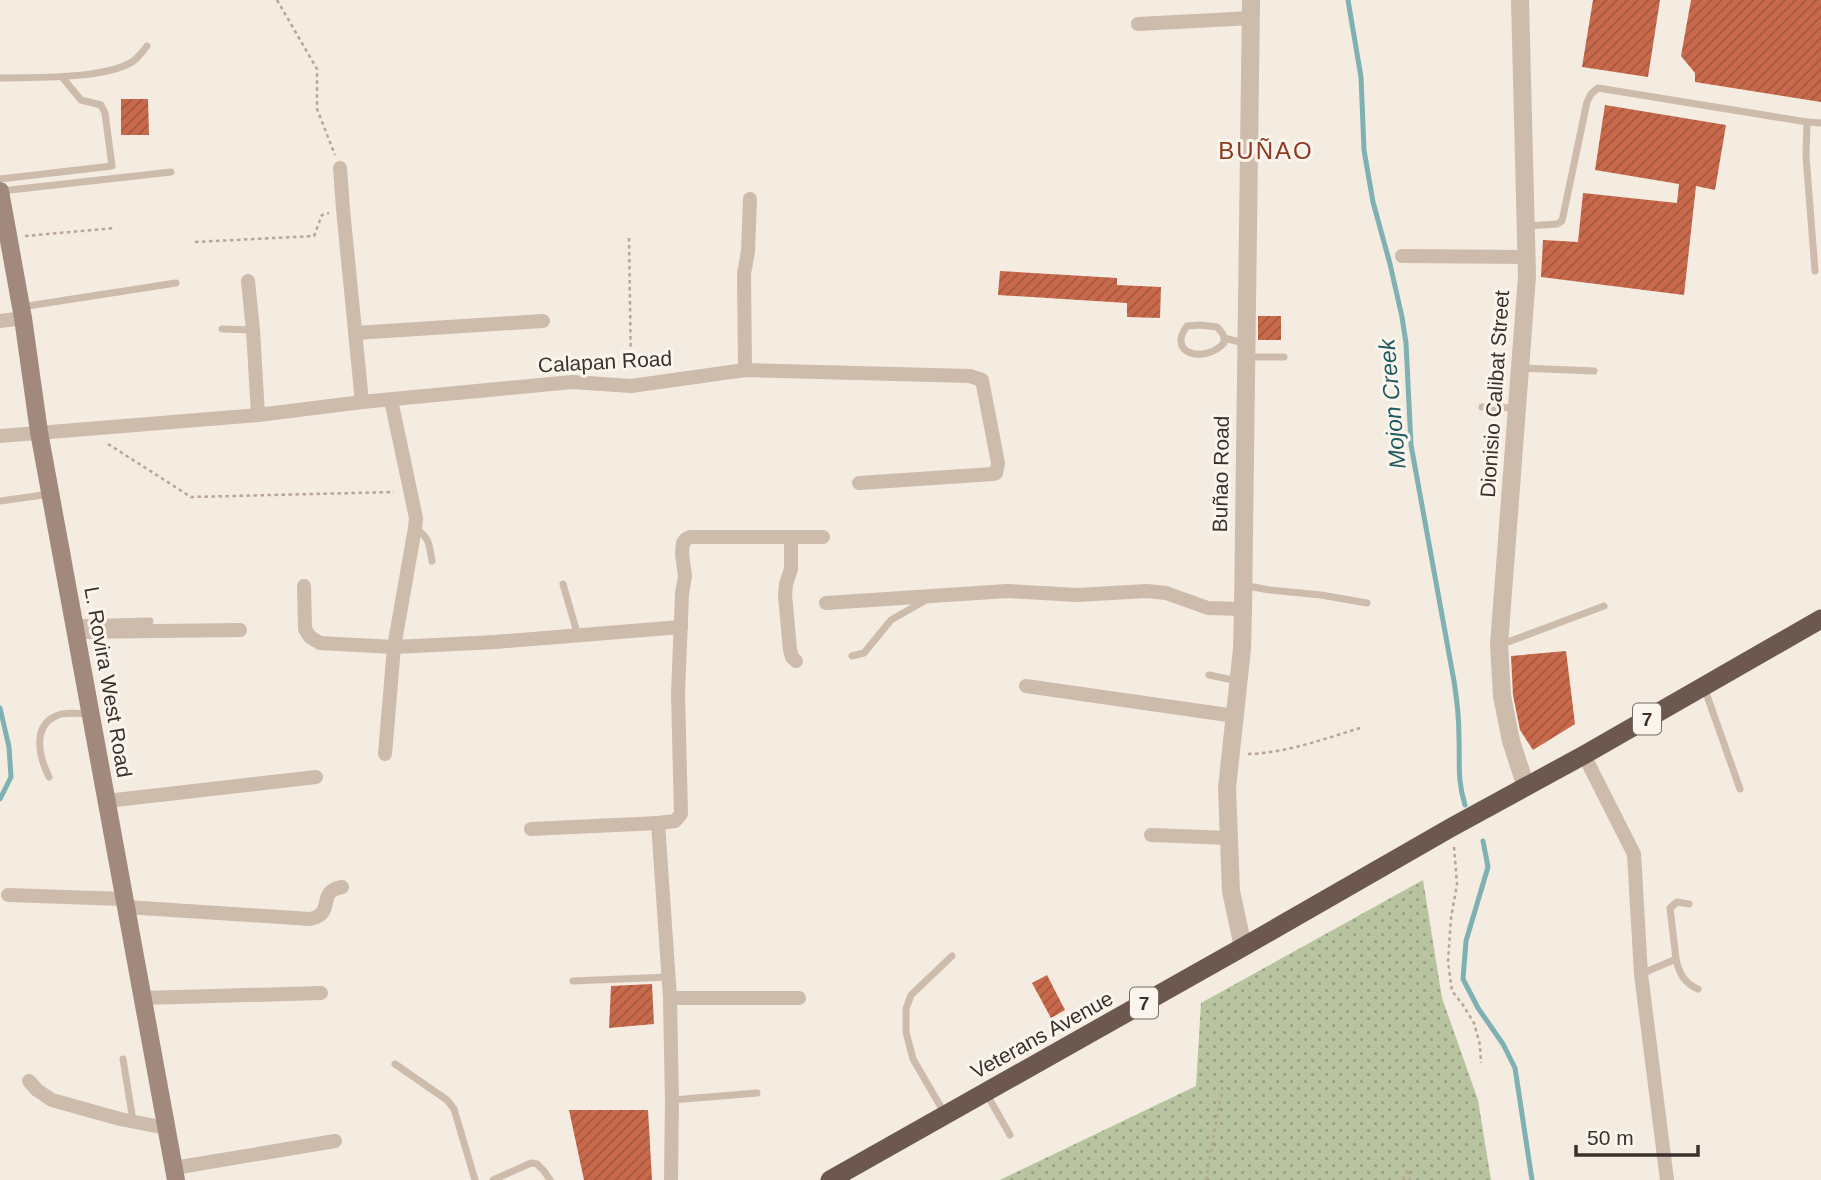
<svg xmlns="http://www.w3.org/2000/svg" width="1821" height="1180" font-family="Arial,sans-serif">
  <style>
    .grass { fill: url(#grass-dots) }
    .lines { fill: none; stroke-linecap: round; stroke-linejoin: round }
    .stream { stroke: #7fb0b2; stroke-width: 5 }
    .building { fill: url(#building-hatch) }
    .path { stroke: #b9a596; stroke-width: 2.5; stroke-dasharray: 3.5 3.5; stroke-linecap: butt }
    .service { stroke: #cdbbac; stroke-width: 7 }
    .minor { stroke: #cdbbac; stroke-width: 14 }
    .tertiary { stroke: #cdbbac; stroke-width: 18 }
    .secondary { stroke: #a18a7d; stroke-width: 18 }
    .trunk { stroke: #6c584f; stroke-width: 19 }
    .labels { text-anchor: middle; stroke-width: 6; stroke-linejoin: round; paint-order: stroke }
    .shield { fill: #fbf5ee; stroke: #756b66; stroke-width: 2 }
    .shield-label { font-size: 19px; font-weight: bold; fill: #3b302b }
    .street-label { font-size: 21px; fill: #3b302b; stroke: #fbf5ee }
    .water-label { font-size: 23px; font-style: italic; fill: #1f5a5e; stroke: #fbf5ee }
    .quarter-label { font-size: 24px; letter-spacing: 2px; fill: #8c3b22; stroke: #fbf5ee }
  </style>
  <defs>
    <pattern id="grass-dots" width="8" height="8" patternUnits="userSpaceOnUse" patternTransform="scale(1.75)"><rect width="8" height="8" fill="#b8c4a0"/><path d="M2 2h.1M6 6h.1" fill="none" stroke="#97a083" stroke-width="1.8" stroke-linecap="round"/></pattern>
    <pattern id="building-hatch" width="6" height="6" patternUnits="userSpaceOnUse" patternTransform="scale(1.75)"><rect width="6" height="6" fill="#c8694b"/><path d="M-1 1l2-2M0 6l6-6M5 7l2-2" fill="none" stroke="#a4573f"/></pattern>
  </defs>
  <rect width="100%" height="100%" fill="#f4ebe1"/>
  <path class="grass" d="M1423 880 1442 998 1478 1100 1491 1180H1000L1196 1086 1201 1003Z"/>
  <g class="lines">
    <g class="stream">
      <path d="M1348 0 1361 77 1364 150 1373 202 1390 264 1402 317 1406 343 1411 445 1454 681C1457 700 1459 718 1459 738 1460 764 1457 779 1465 805"/>
      <path d="M0 708 9 747 11 777 0 799"/>
      <path d="M1483 841 1488 867 1466 941 1463 979 1478 1008 1503 1044 1515 1068 1532 1180"/>
    </g>
  </g>
  <g class="building">
    <path d="M1593 0H1660L1648 77 1582 67Z"/>
    <path d="M1691 0H1821V102L1695 82V73L1681 56Z"/>
    <path d="M121 99H148L149 135H121Z"/>
    <path d="M1605 105 1726 125 1715 190 1696 186 1684 295 1541 277 1543 240 1578 242 1583 193 1677 203 1679 184 1595 170Z"/>
    <path d="M1000 271 1117 278V285L1161 287 1160 318 1127 317V303L998 295Z"/>
    <rect x="1258" y="316" width="23" height="24"/>
    <path d="M1566 651 1575 724 1533 750 1520 730 1513 695 1511 656Z"/>
    <path d="M1047 975 1065 1010 1051 1018 1032 983Z"/>
    <path d="M652 984 654 1024 609 1028 611 986Z"/>
    <path d="M569 1110H648L652 1180H584Z"/>
  </g>
  <g class="lines">
    <g class="path">
      <path d="M277 0 317 69V109L335 155"/>
      <path d="M25 236 115 228"/>
      <path d="M629 238 631 371"/>
      <path d="M195 242 314 236 322 215 329 213"/>
      <path d="M108 444 191 497 394 492"/>
      <path d="M1248 754C1286 753 1324 739 1360 728"/>
      <path d="M1454 847 1457 884 1451 918 1448 962 1452 991 1463 1005 1474 1023 1480 1045 1481 1063"/>
      <path d="M1206 1180 1223 1084"/>
      <path d="M1403 1180 1408 1169 1410 1180"/>
    </g>
    <g class="service">
      <path d="M0 78C33 77 111 80 136 59 140 55 144 50 147 46"/>
      <path d="M1807 122 1821 123"/>
      <path d="M0 179 112 166 105 113 101 105 81 100 62 77"/>
      <path d="M1 191 171 172"/>
      <path d="M1527 226 1557 224 1562 221 1587 102 1591 94 1598 88 1807 122 1806 156 1815 271"/>
      <path d="M21 307 176 283"/>
      <path d="M222 329 253 330"/>
      <path d="M1224 338V343C1205 364 1166 354 1187 326L1200 325 1217 327 1223 334 1224 338 1244 343"/>
      <path d="M1246 357H1284"/>
      <path d="M1521 368 1594 371"/>
      <path d="M1482 407 1516 408"/>
      <path d="M0 501 50 494"/>
      <path d="M416 529C430 538 429 545 432 561"/>
      <path d="M563 584 578 636"/>
      <path d="M1243 585 1269 590 1321 595 1367 603"/>
      <path d="M74 623 150 621"/>
      <path d="M1500 645 1604 606"/>
      <path d="M852 656 864 653 891 620 926 600"/>
      <path d="M1209 675 1238 681"/>
      <path d="M1704 687 1740 789"/>
      <path d="M49 777C40 759 31 727 56 716 66 711 79 714 90 714"/>
      <path d="M1676 959C1679 973 1684 983 1698 989"/>
      <path d="M1641 974 1676 959 1670 908 1677 902 1689 904"/>
      <path d="M573 981 669 977"/>
      <path d="M123 1059 133 1121"/>
      <path d="M395 1064 447 1100 454 1109 475 1180"/>
      <path d="M986 1093 1010 1135"/>
      <path d="M672 1100 757 1093"/>
      <path d="M945 1114 913 1059 906 1032V1009L911 995 952 956"/>
      <path d="M493 1180 531 1163 537 1164 544 1171 550 1180"/>
    </g>
    <g class="minor">
      <path d="M1138 24 1251 18"/>
      <path d="M340 168 343 209 362 402"/>
      <path d="M1402 256 1527 257"/>
      <path d="M248 281 253 330 258 415"/>
      <path d="M0 321 23 318"/>
      <path d="M355 333 543 321"/>
      <path d="M745 370 744 274 748 251 750 199"/>
      <path d="M0 436 258 415 362 402 572 382 631 386 745 370 970 376 982 380 998 463 996 473 993 474 859 483"/>
      <path d="M791 537V569L786 584 785 595 790 650 792 657 796 661"/>
      <path d="M304 586 305 629 310 637 320 643 394 647 495 642 681 627"/>
      <path d="M826 603 1007 591 1077 595 1147 591 1166 593 1208 608 1243 609"/>
      <path d="M76 632 240 630"/>
      <path d="M1026 686 1235 716"/>
      <path d="M385 754 394 647 415 528 416 518 391 400"/>
      <path d="M1584 755 1634 854 1641 974 1667 1180"/>
      <path d="M107 801 316 777"/>
      <path d="M531 829 658 823"/>
      <path d="M1151 835 1229 838"/>
      <path d="M8 895 124 899"/>
      <path d="M126 907 310 919C337 913 315 892 342 887"/>
      <path d="M143 998 321 993"/>
      <path d="M670 998H799"/>
      <path d="M29 1081 37 1090 52 1100 120 1119 166 1128"/>
      <path d="M174 1168 335 1141"/>
      <path d="M671 1180 672 1100 670 998 658 823 675 821 681 814 678 694 682 594 685 576 682 554 683 543 686 539 690 537H823"/>
    </g>
    <g class="tertiary">
      <path d="M1520 0 1527 276 1499 645 1502 696 1511 741 1526 787"/>
      <path d="M1243 947 1231 891 1227 788 1242 649 1243 609 1251 0"/>
    </g>
    <path class="secondary" d="M0 191 23 318 39 432 176 1180"/>
    <path class="trunk" d="M830 1180 1243 947 1452 827 1584 755 1821 619"/>
  </g>
  <g class="labels">
    <g class="shield">
      <rect x="1633" y="703.5" width="28" height="31" rx="5"/>
      <rect x="1130" y="987.5" width="28" height="31" rx="5"/>
    </g>
    <g class="shield-label">
      <text x="1647" y="726">7</text>
      <text x="1144" y="1010">7</text>
    </g>
    <g class="street-label">
      <text transform="translate(605 362) rotate(-3)" y="7">Calapan Road</text>
      <text transform="translate(1495 394) rotate(-86)" y="7">Dionisio Calibat Street</text>
      <text transform="translate(1221 474) rotate(-89)" y="7">Buñao Road</text>
      <text transform="translate(108 682) rotate(80)" y="7">L. Rovira West Road</text>
      <text transform="translate(1042 1035) rotate(-29)" y="7">Veterans Avenue</text>
    </g>
    <g class="water-label">
      <text transform="translate(1392 404) rotate(-95)" y="8">Mojon Creek</text>
    </g>
    <g class="quarter-label">
      <text x="1266" y="159">BUÑAO</text>
    </g>
  </g>
  <path d="M1576 1145v10h122v-10" fill="none" stroke="#3b302b" stroke-width="3.5"/>
  <text x="1587" y="1145" font-size="21" fill="#3b302b" stroke="#fbf5ee" stroke-width="5" paint-order="stroke">50 m</text>
</svg>
